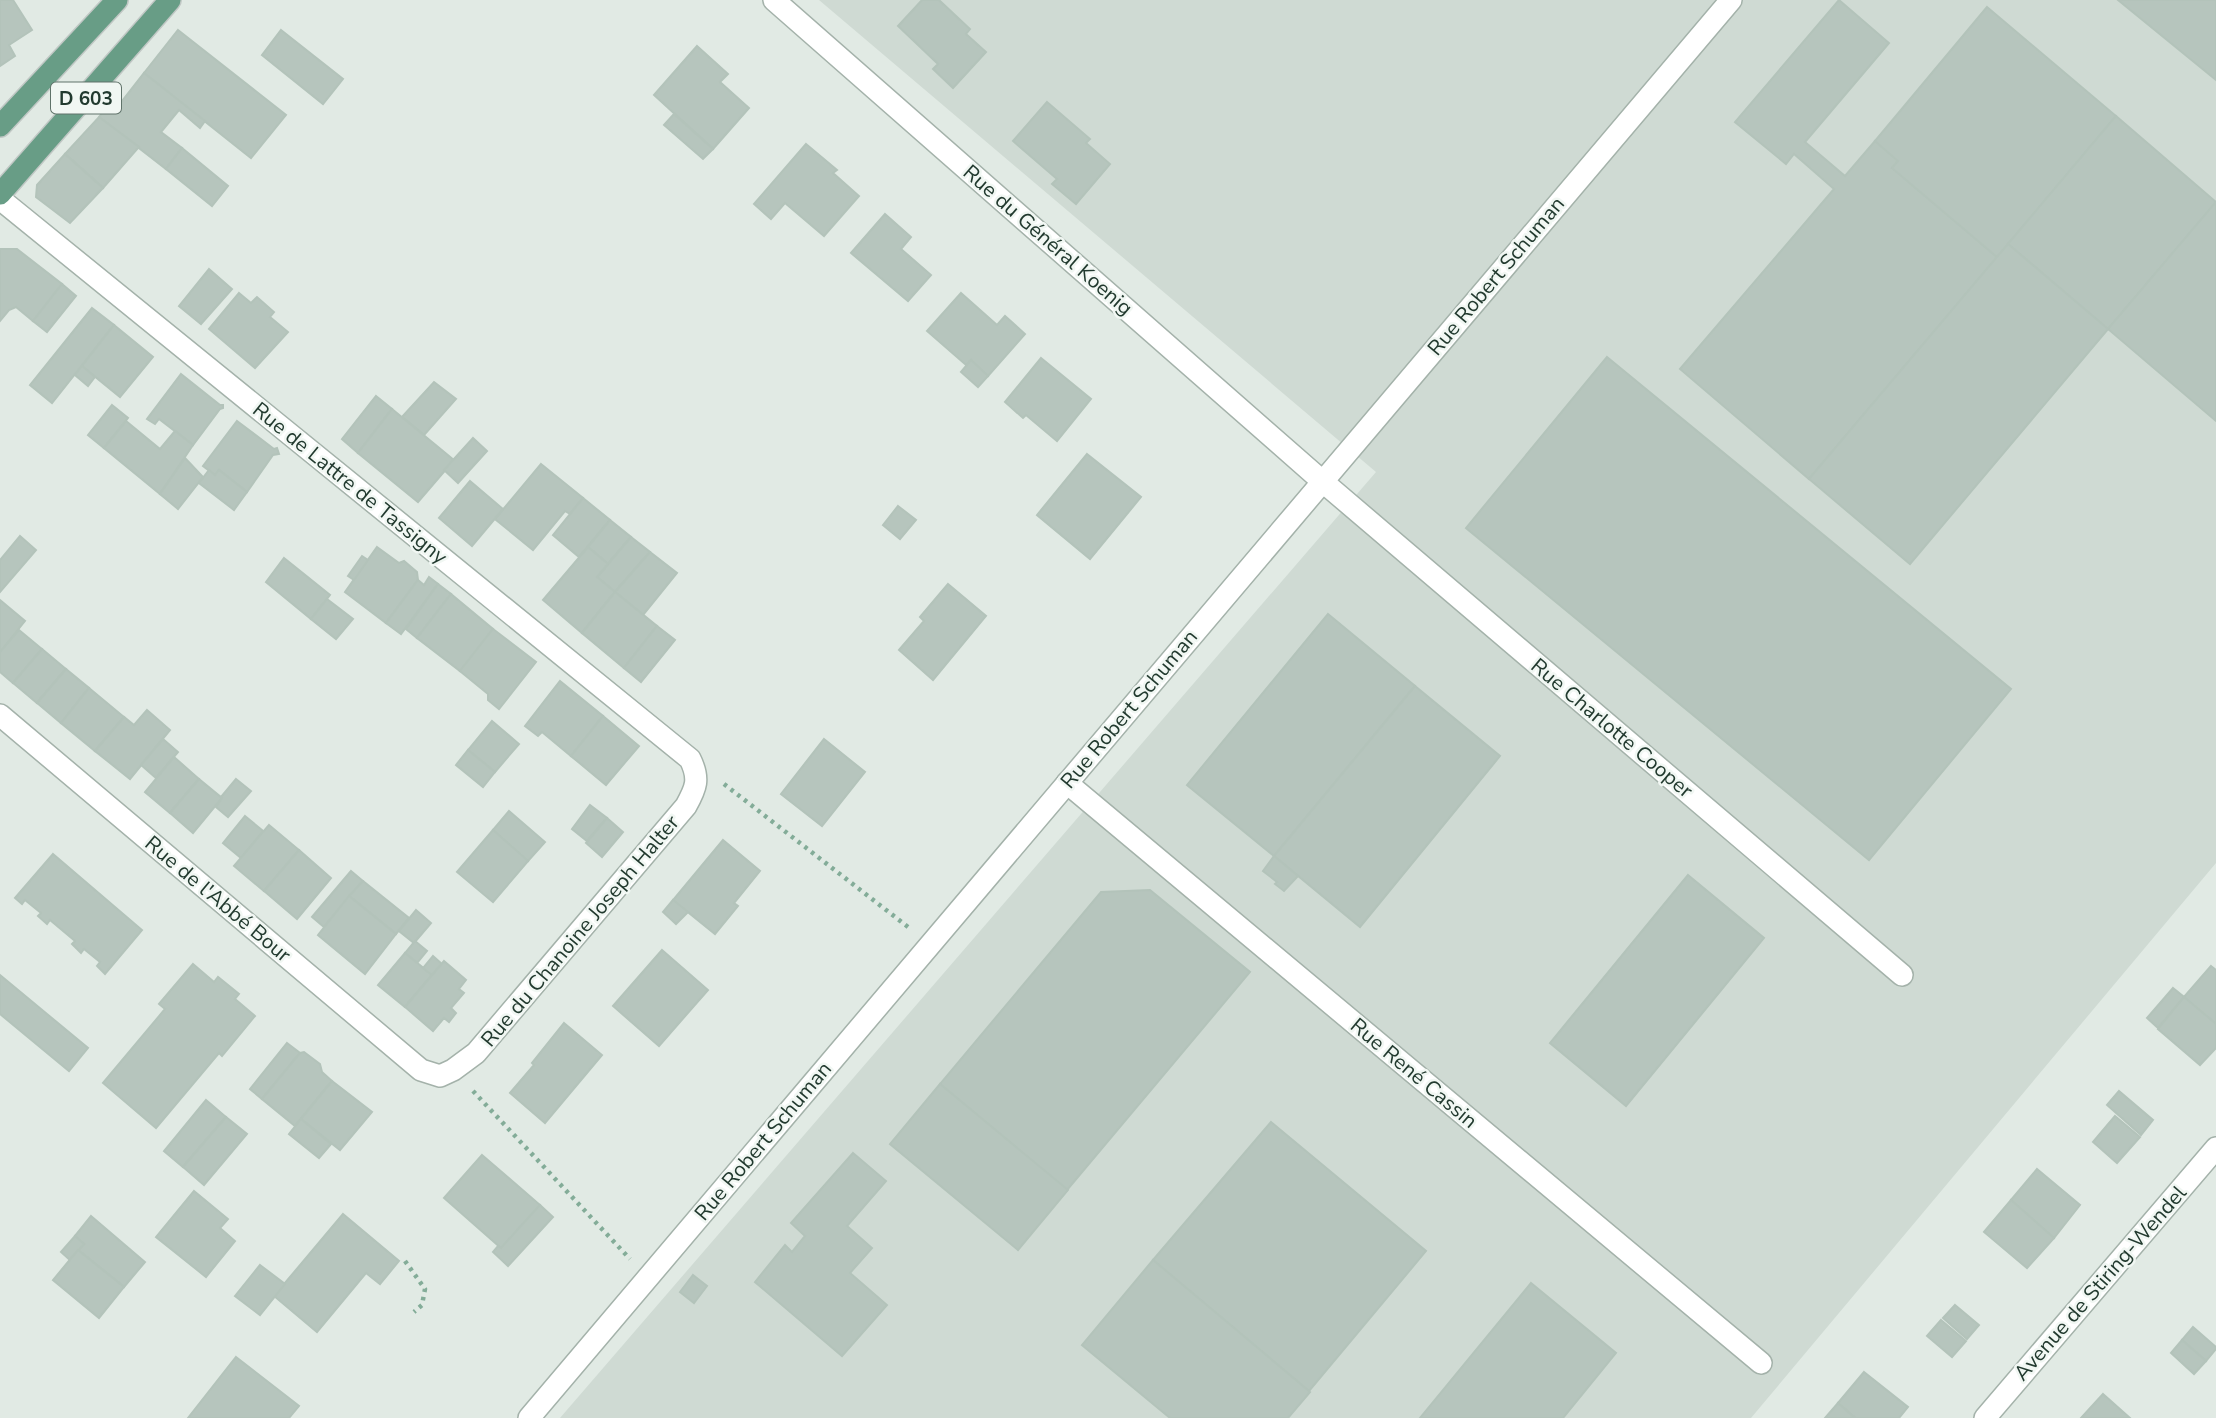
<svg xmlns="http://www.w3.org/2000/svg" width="2216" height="1418" font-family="'Nunito Sans',sans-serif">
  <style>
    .built { fill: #cfdad3 }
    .building { fill: #b6c5bd; stroke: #b3c3ba; stroke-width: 2 }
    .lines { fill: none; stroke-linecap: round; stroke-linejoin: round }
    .minor-casing { stroke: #a4b2aa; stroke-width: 24 }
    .primary-casing { stroke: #c1c8c5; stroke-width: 24 }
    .path { stroke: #83ac98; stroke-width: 4.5; stroke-dasharray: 3.5 5; stroke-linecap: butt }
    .minor { stroke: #fff; stroke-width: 21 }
    .primary { stroke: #689d86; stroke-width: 21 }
    .labels { text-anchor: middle; stroke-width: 5; stroke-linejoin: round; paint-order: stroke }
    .shield { fill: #f1f7f3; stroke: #60736a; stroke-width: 2 }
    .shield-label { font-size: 19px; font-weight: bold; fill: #223a2f }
    .street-label { font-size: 21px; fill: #223a2f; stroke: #f1f7f3 }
  </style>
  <rect width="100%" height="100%" fill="#e1eae4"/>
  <path class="built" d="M819 0H2216V863L1751 1418H560L1376 472Z"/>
  <g class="building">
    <path d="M0 0H13L32 30 9 45 15 56 0 66Z"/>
    <path d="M922 0H939L970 29 966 34 986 52 953 88 933 69 938 64 898 26Z"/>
    <path d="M1839 0 1889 43 1805 142 1845 176 1875 141 1898 161 1892 168 1997 257 1809 479 1680 369 1834 189 1794 154 1786 164 1735 122Z"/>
    <path d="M2118 0H2216V80Z"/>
    <path d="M1987 7 2116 116 1997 257 1892 168 1898 161 1875 141Z"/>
    <path d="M178 30 286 115 251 158 144 73Z"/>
    <path d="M281 30 343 79 323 104 262 55Z"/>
    <path d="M697 46 728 74 720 82 749 108 713 149 654 95Z"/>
    <path d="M144 73 205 121 200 128 179 110 161 132 182 148 166 169 99 117 116 96 122 101Z"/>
    <path d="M1047 102 1090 139 1086 143 1110 164 1076 204 1052 184 1057 179 1013 141Z"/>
    <path d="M674 114 713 149 703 159 664 125Z"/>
    <path d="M2116 116 2216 202 2108 329 2008 244Z"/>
    <path d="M99 117 139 147 103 188 65 154Z"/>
    <path d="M806 144 837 170 833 173 859 196 824 236 785 203 771 219 754 204Z"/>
    <path d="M182 148 228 186 212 206 166 169Z"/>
    <path d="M65 154 103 188 70 223 36 197 37 185Z"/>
    <path d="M2216 202V421L2108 329Z"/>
    <path d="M885 214 911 237 901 249 931 275 908 301 851 253Z"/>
    <path d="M2008 244 2108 329 1910 564 1809 479Z"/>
    <path d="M0 249H17L62 284 33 321 16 307 9 310 0 321Z"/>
    <path d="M209 269 232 289 201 324 179 306Z"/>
    <path d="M62 284 76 296 47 332 33 321Z"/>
    <path d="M239 293 251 303 257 297 274 312 270 317 288 332 255 368 209 329Z"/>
    <path d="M961 293 997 325 1005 316 1025 334 988 376 971 360 966 365 927 331Z"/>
    <path d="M92 308 114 325 52 403 30 385Z"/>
    <path d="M114 325 153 357 120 397 82 366Z"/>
    <path d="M1607 357 2011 689 1869 860 1466 528Z"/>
    <path d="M1041 358 1091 399 1057 441 1026 415 1023 418 1005 402Z"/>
    <path d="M971 360 988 376 978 387 961 372Z"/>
    <path d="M82 366 95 377 88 386 75 375Z"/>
    <path d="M181 374 220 405H223V408L220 409 193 445 159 419 155 424 147 419Z"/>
    <path d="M434 382 456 399 424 435 402 417Z"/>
    <path d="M376 396 392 409 358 453 342 439Z"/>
    <path d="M112 405 128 418 104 448 88 435Z"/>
    <path d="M392 409 454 460 418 502 358 453Z"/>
    <path d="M126 421 160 449 175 431 193 445 160 494 104 448Z"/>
    <path d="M237 421 274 449 277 448 279 454 273 455 247 492 219 470 215 475 203 466Z"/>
    <path d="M473 438 487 451 458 483 444 470Z"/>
    <path d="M1087 454 1141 497 1090 559 1037 515Z"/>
    <path d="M185 458 203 477 178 509 160 494Z"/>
    <path d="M541 464 583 498 570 514 565 511 533 550 495 519Z"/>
    <path d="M209 470 215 475 219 470 247 492 234 510 199 483Z"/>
    <path d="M470 481 503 509 472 546 439 518Z"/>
    <path d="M583 498 610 520 579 557 553 535Z"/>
    <path d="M898 506 916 520 900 539 883 525Z"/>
    <path d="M610 520 631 537 608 564 588 547Z"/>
    <path d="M20 536 36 550 0 592V560Z"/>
    <path d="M631 537 650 552 615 592 597 577Z"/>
    <path d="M377 547 399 563 404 561 417 572 418 580 386 623 345 592Z"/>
    <path d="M588 547 608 564 597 577 615 592 582 633 543 600Z"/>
    <path d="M650 552 677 573 643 615 615 592Z"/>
    <path d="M362 556 368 560 354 580 348 576Z"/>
    <path d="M284 558 330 595 311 619 266 582Z"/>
    <path d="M429 577 438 584 401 634 386 623 418 580 424 585Z"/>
    <path d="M438 584 451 594 417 638 406 629Z"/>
    <path d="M948 584 986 616 933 680 899 650 924 621 920 617Z"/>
    <path d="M615 592 657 626 624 668 582 633Z"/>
    <path d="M451 594 493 629 460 671 417 638Z"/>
    <path d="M327 599 353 619 336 639 311 619Z"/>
    <path d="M0 600 25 621 0 652Z"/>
    <path d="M1328 614 1415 686 1274 856 1187 785Z"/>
    <path d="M657 626 675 640 641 682 624 668Z"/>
    <path d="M493 629 536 662 499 709 488 700V694L460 671Z"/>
    <path d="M19 630 42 649 13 683 0 672V652Z"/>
    <path d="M42 649 66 669 37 703 13 683Z"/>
    <path d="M66 669 89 688 61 723 37 703Z"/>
    <path d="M560 681 603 716 571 756 542 732 538 736 525 726Z"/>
    <path d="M1415 686 1500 756 1360 927 1274 856Z"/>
    <path d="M89 688 124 717 95 751 61 723Z"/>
    <path d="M147 710 170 730 130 779 95 751 124 717 134 725Z"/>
    <path d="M603 716 639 746 606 785 571 756Z"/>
    <path d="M492 721 519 744 495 772 468 750Z"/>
    <path d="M163 739 178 752 156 778 141 765Z"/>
    <path d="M824 739 865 772 822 826 781 794Z"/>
    <path d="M468 750 495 772 483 787 456 765Z"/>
    <path d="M174 757 199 779 170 813 145 792Z"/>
    <path d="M199 779 222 798 193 833 170 813Z"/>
    <path d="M236 779 251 791 228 817 216 807 222 798 221 797Z"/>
    <path d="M590 805 607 818 587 841 572 829Z"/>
    <path d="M509 811 545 842 528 861 493 830Z"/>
    <path d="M245 816 263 831 241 858 223 843Z"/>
    <path d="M607 818 623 832 602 857 586 843Z"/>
    <path d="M269 825 299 850 264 891 234 866Z"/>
    <path d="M493 830 528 861 493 902 457 872Z"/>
    <path d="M723 840 760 871 734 903 738 906 715 934 673 900Z"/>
    <path d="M299 850 331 878 297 919 264 891Z"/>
    <path d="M53 854 142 930 105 974 97 966 100 962 84 949 81 953 72 944 75 941 50 920 47 924 38 916 41 913 25 900 22 904 15 898Z"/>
    <path d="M1274 856 1298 876 1284 891 1275 884 1277 882 1263 871Z"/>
    <path d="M351 871 363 881 324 927 312 917Z"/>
    <path d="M1688 875 1764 938 1626 1106 1550 1043Z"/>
    <path d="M363 881 409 918 396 934 349 896Z"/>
    <path d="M1150 890 1250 972 1067 1190 940 1084 1101 892Z"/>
    <path d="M349 896 396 934 365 974 318 935Z"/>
    <path d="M673 900 688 912 676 924 663 912Z"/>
    <path d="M416 910 431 923 414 943 399 931Z"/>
    <path d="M415 941 427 951 417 963 405 953Z"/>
    <path d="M662 950 708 990 659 1046 613 1006Z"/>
    <path d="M405 953 432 975 405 1007 378 985Z"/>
    <path d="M433 956 442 964 432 975 423 968Z"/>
    <path d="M444 961 466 980 459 989 464 993 451 1008 456 1013 449 1022 444 1018 433 1031 405 1007Z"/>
    <path d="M193 964 214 982 218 977 239 994 235 999 255 1016 222 1056 219 1053 156 1128 103 1083 165 1009 159 1004Z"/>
    <path d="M2211 966 2216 970V1024L2184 997Z"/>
    <path d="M0 975 88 1048 69 1071 0 1014Z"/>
    <path d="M2173 988 2184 997 2158 1028 2147 1018Z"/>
    <path d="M2184 997 2216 1024V1048L2200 1065 2158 1029Z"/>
    <path d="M564 1023 602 1055 545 1123 510 1093 534 1065 532 1063Z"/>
    <path d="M287 1043 300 1053 262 1099 250 1089Z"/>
    <path d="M304 1052 320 1064 322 1072 332 1081 295 1126 262 1099 300 1053Z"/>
    <path d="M332 1081 372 1112 340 1150 301 1119Z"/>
    <path d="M940 1084 1068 1190 1018 1250 890 1144Z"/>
    <path d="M2119 1091 2153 1120 2141 1135 2107 1105Z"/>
    <path d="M206 1100 226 1117 183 1167 164 1151Z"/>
    <path d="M2115 1116 2140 1137 2117 1163 2093 1142Z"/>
    <path d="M226 1117 247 1134 204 1185 183 1167Z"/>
    <path d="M301 1119 331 1144 319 1158 289 1134Z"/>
    <path d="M1271 1122 1426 1251 1309 1391 1153 1260Z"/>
    <path d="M853 1153 886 1181 847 1226 872 1248 850 1273 887 1305 842 1356 755 1282 785 1245 792 1252 805 1236 791 1223Z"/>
    <path d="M482 1155 540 1205 501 1248 444 1198Z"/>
    <path d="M2037 1169 2080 1205 2054 1238 2011 1200Z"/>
    <path d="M194 1191 228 1219 220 1228 235 1241 206 1277 156 1237Z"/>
    <path d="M2011 1200 2054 1238 2027 1268 1984 1232Z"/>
    <path d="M540 1205 553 1217 508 1266 493 1252 498 1246 501 1248Z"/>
    <path d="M343 1214 399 1261 380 1284 366 1273 317 1332 274 1296Z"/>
    <path d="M91 1216 145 1262 124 1287 78 1250 84 1244 75 1236Z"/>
    <path d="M75 1236 84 1244 70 1260 61 1252Z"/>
    <path d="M78 1250 124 1287 99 1318 53 1280Z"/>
    <path d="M1153 1260 1310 1392 1288 1418H1170L1082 1345Z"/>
    <path d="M260 1265 285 1284 260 1315 235 1296Z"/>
    <path d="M693 1275 707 1286 694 1303 680 1292Z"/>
    <path d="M1531 1283 1616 1353 1563 1418H1420Z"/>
    <path d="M1955 1305 1979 1325 1967 1339 1943 1318Z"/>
    <path d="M1941 1320 1966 1341 1952 1357 1927 1336Z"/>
    <path d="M2193 1327 2216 1347V1349L2206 1361 2182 1340Z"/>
    <path d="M2182 1340 2206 1361 2194 1374 2171 1353Z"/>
    <path d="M236 1357 299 1406 289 1418H188Z"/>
    <path d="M1864 1372 1908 1407 1899 1418H1855L1838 1403Z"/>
    <path d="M2103 1394 2130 1418H2081Z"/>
    <path d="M1838 1403 1855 1418H1825Z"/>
  </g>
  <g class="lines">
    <defs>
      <g id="minor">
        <path d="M774 0 1322 481 1902 975"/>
        <path d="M0 199 690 759C700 779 696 788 686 806L476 1053 453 1070 440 1076 421 1070 0 715"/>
        <path d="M1067 783 1761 1363"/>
        <path d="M529 1418 1731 0"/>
        <path d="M1985 1418 2216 1148"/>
      </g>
      <g id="primary">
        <path d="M0 126 117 0"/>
        <path d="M0 194 170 0"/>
      </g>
    </defs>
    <use href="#minor" class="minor-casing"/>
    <use href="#primary" class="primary-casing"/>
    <g class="path">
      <path d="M724 784 908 927"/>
      <path d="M473 1091 630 1259"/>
      <path d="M405 1261 425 1289 422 1305 414 1312"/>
    </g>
    <use href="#minor" class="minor"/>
    <use href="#primary" class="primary"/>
  </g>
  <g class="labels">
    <rect class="shield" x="51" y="82.5" width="70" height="31" rx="5"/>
    <g class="shield-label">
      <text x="86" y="105">D 603</text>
    </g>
    <g class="street-label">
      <text transform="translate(1048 240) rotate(41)" y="7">Rue du Général Koenig</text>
      <text transform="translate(1496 276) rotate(-50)" y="7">Rue Robert Schuman</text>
      <text transform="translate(350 483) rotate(39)" y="7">Rue de Lattre de Tassigny</text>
      <text transform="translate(1129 709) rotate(-50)" y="7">Rue Robert Schuman</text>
      <text transform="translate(1612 728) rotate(40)" y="7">Rue Charlotte Cooper</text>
      <text transform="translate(218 899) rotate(40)" y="7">Rue de l'Abbé Bour</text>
      <text transform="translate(580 931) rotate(-50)" y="7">Rue du Chanoine Joseph Halter</text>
      <text transform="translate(1414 1073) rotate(40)" y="7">Rue René Cassin</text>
      <text transform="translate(763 1141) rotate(-50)" y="7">Rue Robert Schuman</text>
      <text transform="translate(2100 1283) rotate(-49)" y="7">Avenue de Stiring-Wendel</text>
    </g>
  </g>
</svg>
